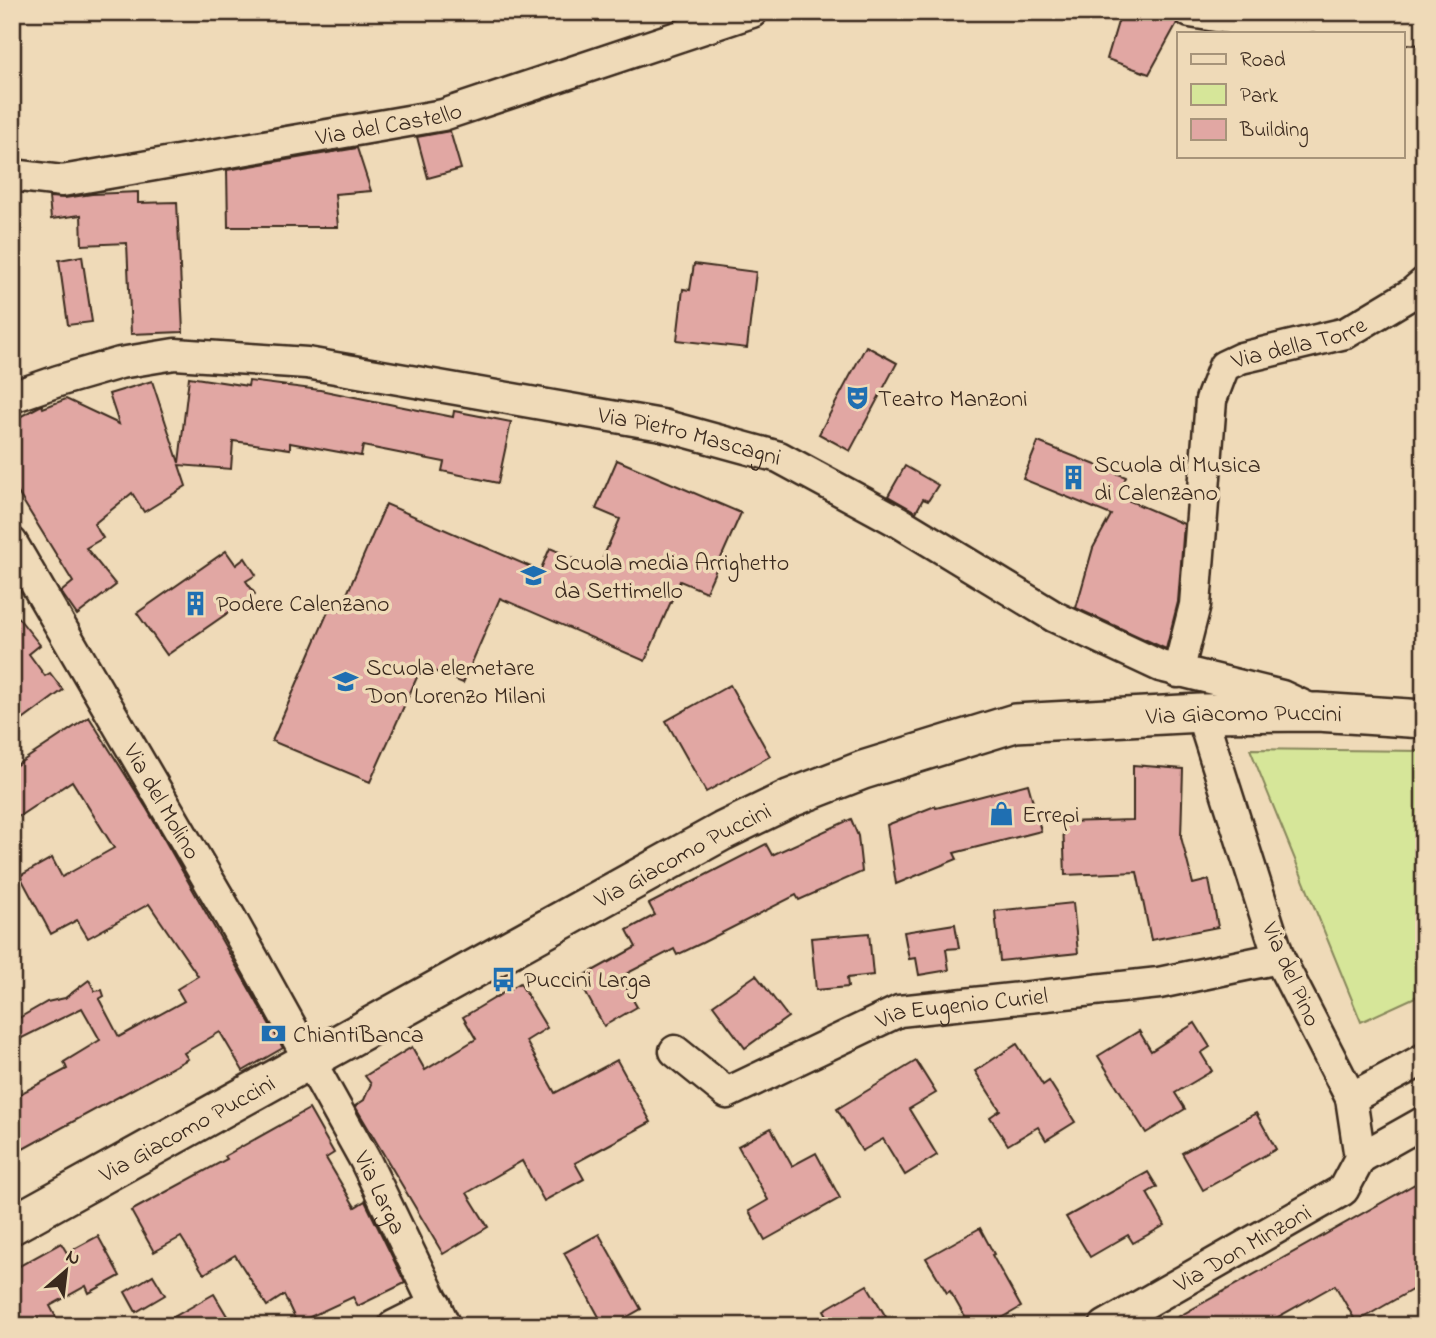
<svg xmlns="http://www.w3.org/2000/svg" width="1436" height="1338" font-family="'Indie Flower',sans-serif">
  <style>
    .green { fill: #d6e699; stroke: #88885c; stroke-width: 2 }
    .building { fill: #e1a7a3; stroke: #3b2a1e; stroke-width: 2 }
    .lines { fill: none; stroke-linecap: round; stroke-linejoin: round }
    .minor-casing { stroke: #3b2a1e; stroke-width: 35 }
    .tertiary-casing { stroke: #3b2a1e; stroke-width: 42 }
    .minor { stroke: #efdab8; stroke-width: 30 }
    .tertiary { stroke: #efdab8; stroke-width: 37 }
    .labels { text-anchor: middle; stroke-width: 7; stroke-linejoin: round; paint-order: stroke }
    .street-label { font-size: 24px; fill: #3b2a1e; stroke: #efdab8 }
    .poi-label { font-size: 24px; fill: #3b2a1e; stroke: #efdab8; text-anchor: start }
  </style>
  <rect width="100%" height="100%" fill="#efdab8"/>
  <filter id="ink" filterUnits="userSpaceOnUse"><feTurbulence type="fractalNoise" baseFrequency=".0143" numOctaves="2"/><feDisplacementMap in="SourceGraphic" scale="14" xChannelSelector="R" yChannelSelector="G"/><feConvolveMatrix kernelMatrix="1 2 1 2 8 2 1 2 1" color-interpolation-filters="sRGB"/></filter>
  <g filter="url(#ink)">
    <path class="green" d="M1250 749 1424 751V993L1361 1022Z"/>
    <g class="building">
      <path d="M1121 12H1145L1173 17 1177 23 1149 74 1107 59Z"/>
      <path d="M450 131 461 169 428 178 417 137Z"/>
      <path d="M357 148 371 191 335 194 338 227H228L227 170Z"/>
      <path d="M138 192V203L177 202 183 332 131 334 127 243 82 245 81 215 51 219 49 197 65 198 92 194Z"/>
      <path d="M82 256 92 322 68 325 59 260Z"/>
      <path d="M694 264 756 272 747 348 677 340 683 289 690 290Z"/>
      <path d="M866 346 897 363 850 451 819 434Z"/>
      <path d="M189 377 248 386 249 381 320 390 453 417 454 411 511 422 498 483 442 471 444 462 363 446 361 456 290 443V449L233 441 231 469 179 465 186 486 144 512 132 493 94 524 103 538 86 548 116 585 77 615 61 592 73 582 12 483V421L38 407 42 405 43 408 66 399 119 424 109 394 152 381 179 463Z"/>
      <path d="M1038 442 1126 477 1118 496 1184 524 1178 602 1166 649 1076 608 1093 548 1111 515 1023 479Z"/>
      <path d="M617 460 741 513 706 592 680 581 645 661 500 598 463 683 422 666 370 782 272 741 330 607 340 610 386 504 540 571 550 548 598 569 620 519 596 509Z"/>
      <path d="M905 466 938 485 928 501 923 499 916 512 888 496Z"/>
      <path d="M226 551 236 565 245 558 256 575 246 581 255 594 167 655 137 613Z"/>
      <path d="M12 610 40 645 29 654 45 676 50 673 63 690 12 728Z"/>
      <path d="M730 685 770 756 706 792 666 721Z"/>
      <path d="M89 717 147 809 283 1048 243 1071 220 1032 184 1053 188 1059 12 1155V1098L67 1069 64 1062 100 1040 82 1008 12 1043V1022L47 1002 65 998 89 980 95 991 102 990 104 996 99 999 119 1037 184 1001 177 989 198 976 149 904 88 938 77 920 51 934 20 876 52 858 62 877 114 848 72 781 12 821V768Z"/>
      <path d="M1133 765 1183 769 1181 837 1193 884 1209 880 1218 927 1151 940 1137 872 1065 875 1063 822 1133 820Z"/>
      <path d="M1028 784 1041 831 954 853 957 859 896 884 887 825 935 806 936 808Z"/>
      <path d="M851 819 858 836 862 872 799 900 796 895 702 943 677 955 674 949 620 977 637 1007 604 1026 578 979 636 947 627 930 655 915 649 904 766 844 772 855Z"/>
      <path d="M1073 903 1078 953 1000 961 995 911Z"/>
      <path d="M955 924 959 948 946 949 949 970 919 975 916 958 909 959 904 932Z"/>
      <path d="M869 933 873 975 847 978 848 987 816 990 811 938Z"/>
      <path d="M756 975 788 1017 745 1048 713 1005Z"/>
      <path d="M520 983 547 1028 526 1041 555 1093 617 1060 651 1122 575 1163 584 1179 544 1201 522 1161 467 1193 488 1227 443 1254 355 1106 364 1100 371 1084 365 1076 412 1047 425 1070 476 1039 463 1017Z"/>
      <path d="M1195 1023 1210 1047 1201 1053 1212 1071 1175 1093 1185 1109 1146 1133 1098 1056 1139 1031 1151 1051Z"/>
      <path d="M1017 1044 1043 1085 1049 1081 1075 1122 1046 1140 1038 1127 1008 1145 990 1117 1000 1110 975 1071Z"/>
      <path d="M916 1061 936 1093 909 1109 937 1155 905 1175 883 1139 862 1151 837 1109Z"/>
      <path d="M309 1109 334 1153 326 1158 355 1207 365 1201 405 1283 358 1306 353 1297 297 1323 284 1295 267 1306 235 1255 204 1274 181 1237 154 1252 131 1211 227 1159 225 1156Z"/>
      <path d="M1256 1113 1276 1149 1203 1190 1182 1153Z"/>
      <path d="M771 1128 792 1166 816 1153 840 1198 765 1240 749 1211 768 1200 738 1146Z"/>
      <path d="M1148 1172 1157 1187 1147 1193 1165 1225 1133 1243 1128 1235 1090 1257 1066 1217Z"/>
      <path d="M1424 1179V1283L1356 1322 1335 1285 1262 1326H1162Z"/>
      <path d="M980 1228 994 1254 992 1255 1021 1307 988 1326H970L950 1291 947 1293 926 1258Z"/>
      <path d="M599 1234 641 1309 611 1326H604L564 1253Z"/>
      <path d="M98 1236 120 1276 89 1293 86 1286 50 1306 57 1319 45 1326H12V1270L61 1243 67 1253Z"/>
      <path d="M153 1275 165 1295 136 1312 125 1292Z"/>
      <path d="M867 1285 886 1317 870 1326H833L824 1310Z"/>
      <path d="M214 1294 233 1326H158Z"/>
    </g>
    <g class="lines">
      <defs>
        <g id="minor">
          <path d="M1190 12 1248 21 1293 20 1312 16 1375 26 1424 29"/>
          <path id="s1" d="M12 175 62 181 443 115 752 12"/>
          <path id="s2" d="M12 397 58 381 120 363 175 354 307 363 662 425 779 457 899 522 1055 617 1160 666 1282 696 1310 709"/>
          <path id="s3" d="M12 543 230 917 365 1160 445 1326"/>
          <path id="s4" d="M1178 672 1195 605 1211 400 1224 366 1241 358 1346 333 1411 294 1424 283"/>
          <path id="s5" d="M675 1051 727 1093 899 1011 1159 983 1279 958"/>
          <path d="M1351 1098 1424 1059"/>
          <path d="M1360 1158 1424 1122"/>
          <path d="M394 1326 436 1305"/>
          <path id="s6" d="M1105 1326 1343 1190 1360 1158 1351 1098 1279 958 1201 713"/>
        </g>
        <g id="tertiary">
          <path id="s7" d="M12 1225 723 831 791 798 863 770 1015 723 1201 713 1317 712 1424 719"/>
        </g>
      </defs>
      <use href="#minor" class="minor-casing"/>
      <use href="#tertiary" class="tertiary-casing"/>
      <use href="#minor" class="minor"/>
      <use href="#tertiary" class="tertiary"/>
    </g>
  </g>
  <defs>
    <symbol id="theatre-bare" viewBox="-9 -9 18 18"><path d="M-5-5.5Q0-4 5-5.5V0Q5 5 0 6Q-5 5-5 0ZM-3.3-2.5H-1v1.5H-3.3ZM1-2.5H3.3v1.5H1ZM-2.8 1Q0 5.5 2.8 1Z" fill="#1f6fb2" stroke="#efdab8" stroke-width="2.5" paint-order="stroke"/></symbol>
    <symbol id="building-bare" viewBox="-9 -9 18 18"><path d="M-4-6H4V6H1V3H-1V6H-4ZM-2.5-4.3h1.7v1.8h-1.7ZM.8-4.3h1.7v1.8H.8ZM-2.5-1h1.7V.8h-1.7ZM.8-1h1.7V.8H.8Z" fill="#1f6fb2" stroke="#efdab8" stroke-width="2.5" paint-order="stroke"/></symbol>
    <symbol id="school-bare" viewBox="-9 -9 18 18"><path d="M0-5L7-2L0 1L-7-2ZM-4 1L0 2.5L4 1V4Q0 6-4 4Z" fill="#1f6fb2" stroke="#efdab8" stroke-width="2.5" paint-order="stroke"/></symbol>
    <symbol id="shop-bare" viewBox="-9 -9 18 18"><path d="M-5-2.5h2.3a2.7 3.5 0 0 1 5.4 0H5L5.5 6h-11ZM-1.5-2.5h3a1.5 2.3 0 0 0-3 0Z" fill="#1f6fb2" stroke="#efdab8" stroke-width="2.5" paint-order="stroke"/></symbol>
    <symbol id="bus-bare" viewBox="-9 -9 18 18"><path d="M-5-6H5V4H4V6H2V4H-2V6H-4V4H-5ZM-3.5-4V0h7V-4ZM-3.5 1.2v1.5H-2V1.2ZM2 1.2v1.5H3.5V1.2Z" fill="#1f6fb2" stroke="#efdab8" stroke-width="2.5" paint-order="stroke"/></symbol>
    <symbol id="bank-bare" viewBox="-9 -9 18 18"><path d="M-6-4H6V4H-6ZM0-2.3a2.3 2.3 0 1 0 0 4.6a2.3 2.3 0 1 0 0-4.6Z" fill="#1f6fb2" stroke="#efdab8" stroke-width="2.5" paint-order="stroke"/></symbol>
  </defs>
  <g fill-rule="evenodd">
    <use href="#theatre-bare" x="840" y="380" width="35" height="35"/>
    <use href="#building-bare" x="1056" y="460" width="35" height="35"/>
    <use href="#school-bare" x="516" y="558" width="35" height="35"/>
    <use href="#building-bare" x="178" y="586" width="35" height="35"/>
    <use href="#school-bare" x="328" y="664" width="35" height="35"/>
    <use href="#shop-bare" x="984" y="796" width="35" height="35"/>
    <use href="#bus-bare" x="486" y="962" width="35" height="35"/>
    <use href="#bank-bare" x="256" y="1016" width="35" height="35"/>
  </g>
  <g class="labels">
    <g class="street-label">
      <text dy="8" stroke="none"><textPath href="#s1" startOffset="382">Via del Castello</textPath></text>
      <text dy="8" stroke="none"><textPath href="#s4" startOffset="390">Via della Torre</textPath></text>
      <text dy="8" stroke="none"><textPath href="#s2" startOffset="691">Via Pietro Mascagni</textPath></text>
      <text dy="8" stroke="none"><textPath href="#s7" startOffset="1354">Via Giacomo Puccini</textPath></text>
      <text dy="8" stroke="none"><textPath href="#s3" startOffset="299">Via del Molino</textPath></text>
      <text dy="8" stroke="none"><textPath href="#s7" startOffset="766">Via Giacomo Puccini</textPath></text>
      <text transform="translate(1292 974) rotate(66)" y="8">Via del Pino</text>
      <text dy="8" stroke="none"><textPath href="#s5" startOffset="320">Via Eugenio Curiel</textPath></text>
      <text dy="8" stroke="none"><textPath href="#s7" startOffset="200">Via Giacomo Puccini</textPath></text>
      <text dy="8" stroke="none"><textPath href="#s3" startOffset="747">Via Larga</textPath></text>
      <text dy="8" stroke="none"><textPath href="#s6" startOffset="158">Via Don Minzoni</textPath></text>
    </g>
    <g class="poi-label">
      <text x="878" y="406">Teatro Manzoni</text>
      <text x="1094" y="472">Scuola di Musica<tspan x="1094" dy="28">di Calenzano</tspan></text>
      <text x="554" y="570">Scuola media Arrighetto<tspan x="554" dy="28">da Settimello</tspan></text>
      <text x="216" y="611">Podere Calenzano</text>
      <text x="366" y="675">Scuola elemetare<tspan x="366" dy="28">Don Lorenzo Milani</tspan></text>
      <text x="1022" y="822">Errepi</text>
      <text x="524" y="987">Puccini Larga</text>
      <text x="293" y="1042">ChiantiBanca</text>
    </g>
  </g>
  <rect width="1436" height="1338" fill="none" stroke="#efdab8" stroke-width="42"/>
  <rect x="21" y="21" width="1394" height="1296" fill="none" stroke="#3b2a1e" stroke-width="2.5" filter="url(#ink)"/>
  <rect x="1177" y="32" width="228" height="126" fill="#efdab8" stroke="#a7947a" stroke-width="2"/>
  <rect x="1191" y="54" width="35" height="10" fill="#efdab8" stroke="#a7947a" stroke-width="2"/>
  <text x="1240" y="66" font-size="21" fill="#3b2a1e">Road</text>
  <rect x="1191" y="84" width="35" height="21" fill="#d6e699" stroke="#a7947a" stroke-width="2"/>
  <text x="1240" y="102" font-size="21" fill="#3b2a1e">Park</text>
  <rect x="1191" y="119" width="35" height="21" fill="#e1a7a3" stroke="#a7947a" stroke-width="2"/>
  <text x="1240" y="136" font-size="21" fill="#3b2a1e">Building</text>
  <g transform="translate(66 1271) rotate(28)" stroke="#efdab8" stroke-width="5" paint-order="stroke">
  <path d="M0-5L12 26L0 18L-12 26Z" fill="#3b2a1e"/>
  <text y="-10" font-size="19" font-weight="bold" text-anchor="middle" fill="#3b2a1e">N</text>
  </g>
</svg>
